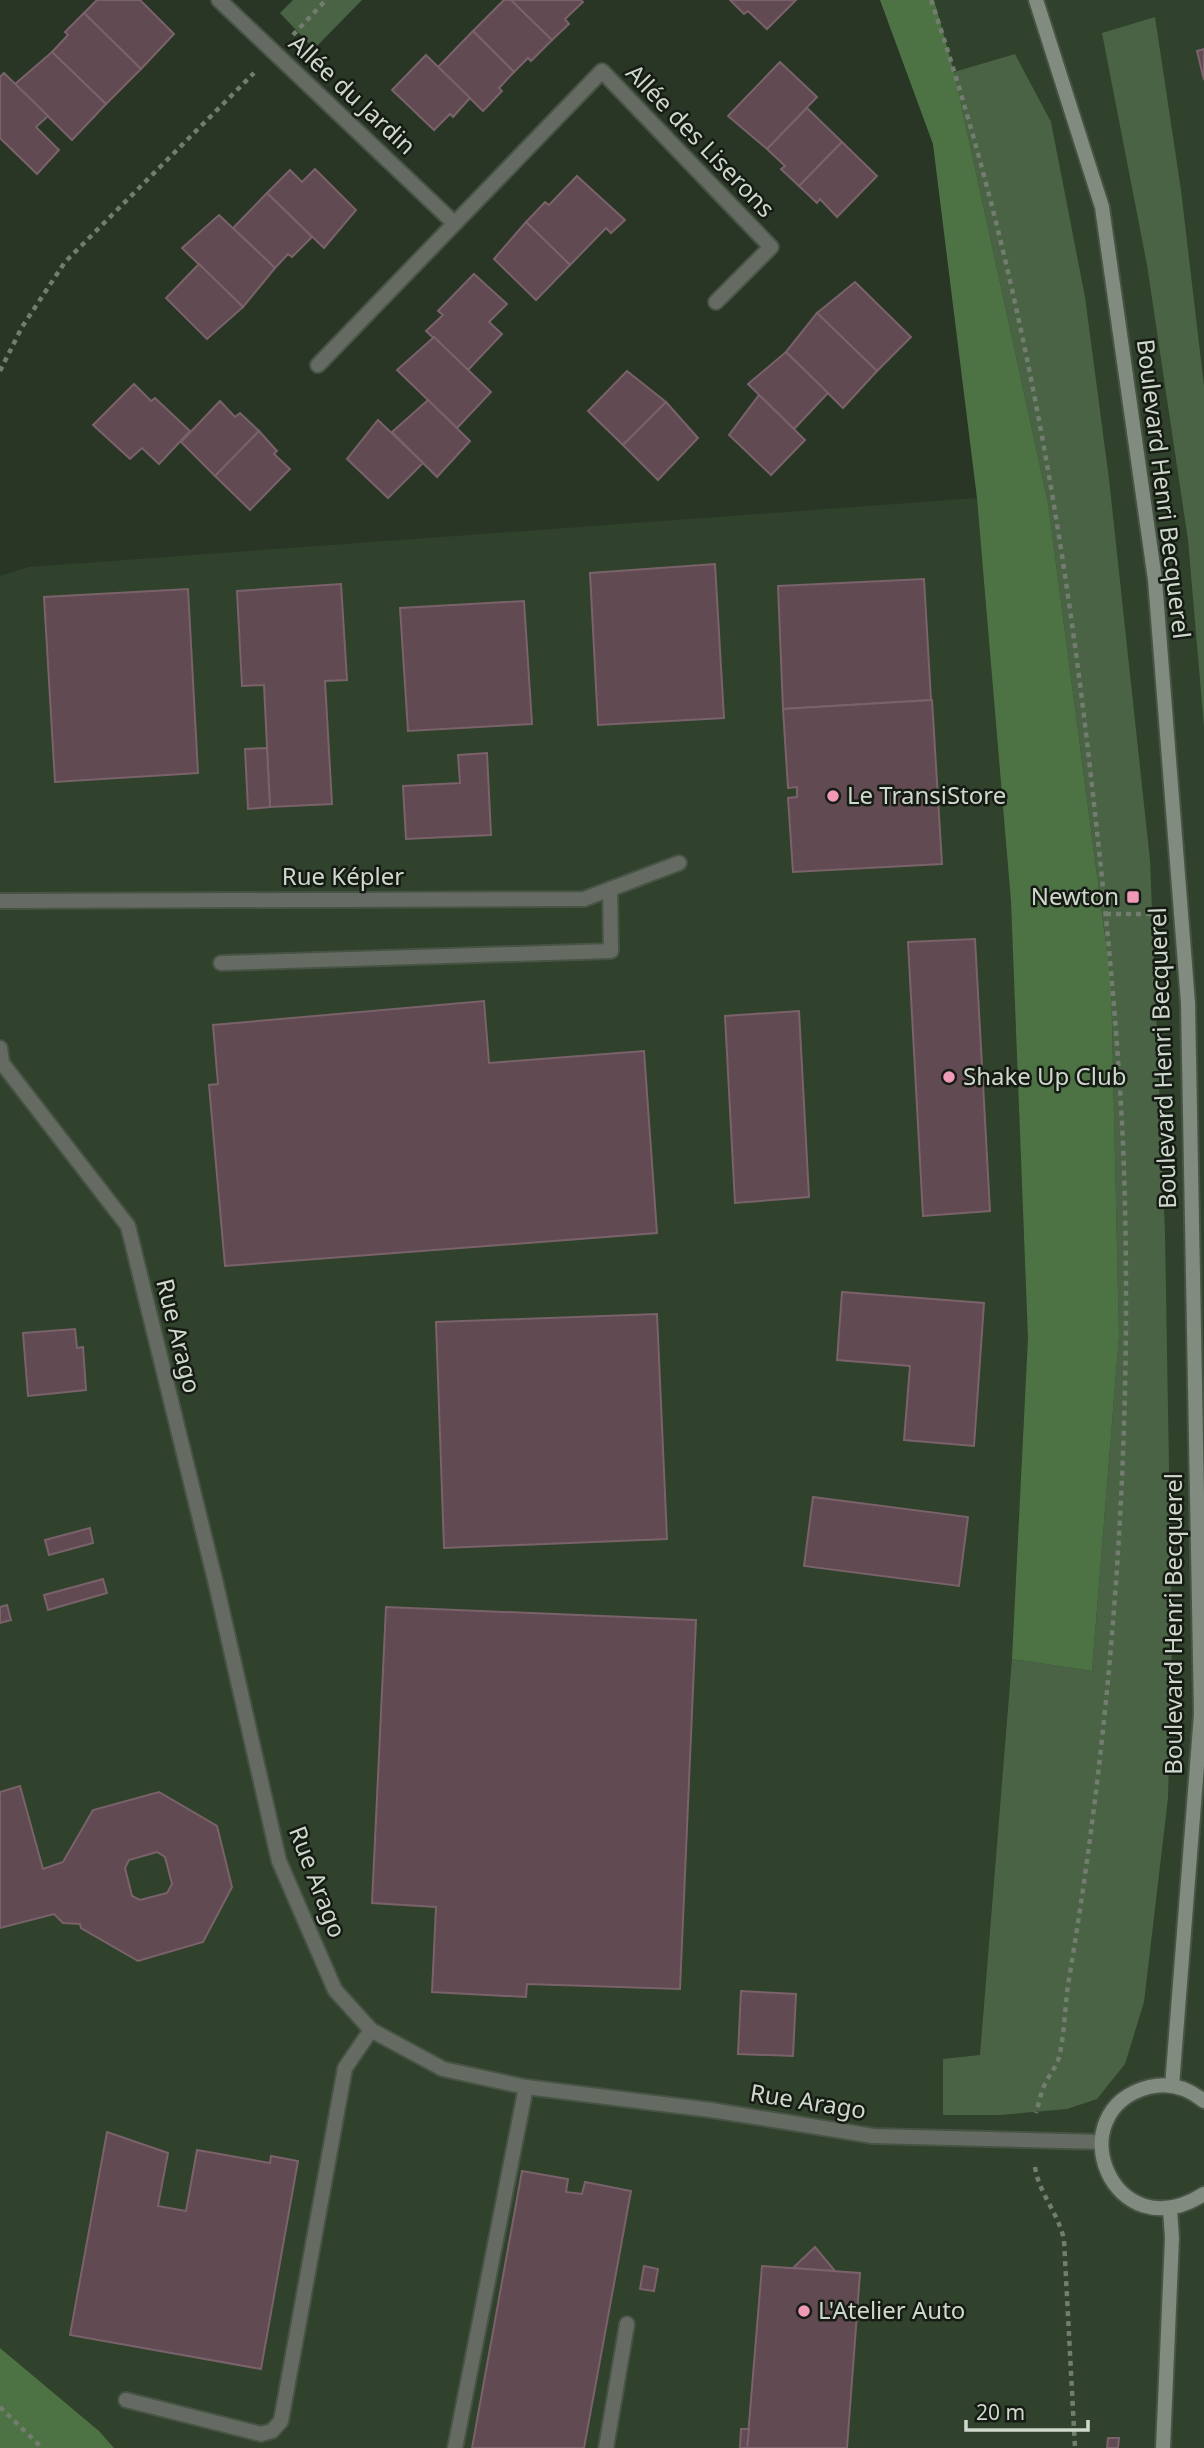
<svg xmlns="http://www.w3.org/2000/svg" width="1204" height="2448" font-family="'Noto Sans',sans-serif">
  <style>
    .built { fill: #30412c }
    .green { fill: #496344 }
    .forest { fill: #4d7345 }
    .building { fill: #614a52; stroke: #7a626a; stroke-width: 2; fill-rule: evenodd }
    .lines { fill: none; stroke-linecap: round; stroke-linejoin: round }
    .service-casing { stroke: #475344; stroke-width: 18 }
    .minor-casing { stroke: #475344; stroke-width: 18 }
    .secondary-casing { stroke: #475344; stroke-width: 18 }
    .path { stroke: #727d6f; stroke-width: 4.5; stroke-dasharray: 5 5; stroke-linecap: butt }
    .service { stroke: #656b63; stroke-width: 14 }
    .minor { stroke: #656b63; stroke-width: 14 }
    .secondary { stroke: #818b7f; stroke-width: 14 }
    .poi-dot { fill: #f09ab7; stroke: #161c14; stroke-width: 2.5 }
    .labels { text-anchor: middle; stroke-width: 5; stroke-linejoin: round; paint-order: stroke }
    .street-label { font-size: 24px; fill: #cfd8cd; stroke: #161c14 }
    .poi-label { font-size: 24px; fill: #cfd8cd; stroke: #161c14; text-anchor: start }
  </style>
  <rect width="100%" height="100%" fill="#293626"/>
  <path class="built" d="M880 0H1204V2448H114L99 2431 0 2348V576L29 567 977 498 933 144Z"/>
  <g class="green">
    <path d="M293 0H362L314 49 280 13Z"/>
    <path d="M1155 17 1181 190 1204 386V727L1188 540 1147 265 1102 33Z"/>
    <path d="M1015 54 1051 122 1085 297 1109 479 1150 860 1165 1233 1172 1643 1168 1798 1144 2002 1125 2064 1097 2099 1067 2109 1000 2115H943V2059L980 2055 1012 1659 1092 1671 1119 1336 1111 982 1048 503 954 72Z"/>
  </g>
  <g class="forest">
    <path d="M880 0H934L954 72 1048 503 1111 982 1119 1336 1092 1671 1012 1659 1028 1338 1011 901 977 498 933 144Z"/>
    <path d="M0 2348 99 2431 114 2448H0Z"/>
  </g>
  <g class="building">
    <path d="M97 0H140L174 34 141 69 84 13Z"/>
    <path d="M504 0H511L552 40 531 61 528 58 514 72 473 31Z"/>
    <path d="M511 0H581L583 2 565 19 569 24 552 40Z"/>
    <path d="M730 0H796L767 29 748 11 744 14Z"/>
    <path d="M84 13 141 69 106 104 52 52 68 35 65 32Z"/>
    <path d="M473 31 514 72 499 88 502 91 483 111 438 67Z"/>
    <path d="M1204 49V80L1197 51Z"/>
    <path d="M52 52 106 104 72 140 15 84Z"/>
    <path d="M426 55 470 98 453 117 450 114 434 130 392 90Z"/>
    <path d="M780 62 817 97 767 149 728 116Z"/>
    <path d="M4 73 48 116 36 127 59 150 37 174 0 138V77Z"/>
    <path d="M807 108 842 142 799 186 781 169 785 166 767 149Z"/>
    <path d="M842 142 877 176 837 217 820 199 817 203 799 186Z"/>
    <path d="M315 169 356 210 324 248 267 193 290 170 302 182Z"/>
    <path d="M577 176 625 220 611 233 606 228 570 265 526 222 545 202 549 205Z"/>
    <path d="M267 193 312 237 292 257 288 254 275 268 233 228Z"/>
    <path d="M219 215 275 268 243 307 182 248Z"/>
    <path d="M526 222 570 265 536 300 494 259Z"/>
    <path d="M199 264 243 307 207 339 166 298Z"/>
    <path d="M474 274 507 304 489 322 502 334 468 370 426 331 443 315 438 311Z"/>
    <path d="M855 282 911 337 877 371 817 313Z"/>
    <path d="M817 313 877 371 843 408 786 352Z"/>
    <path d="M434 337 491 392 457 428 397 370Z"/>
    <path d="M786 352 828 393 794 429 748 384Z"/>
    <path d="M627 371 666 402 623 445 588 411Z"/>
    <path d="M134 384 151 401 155 398 190 431 159 464 142 448 130 459 93 425Z"/>
    <path d="M759 395 805 440 771 475 729 435Z"/>
    <path d="M428 400 470 441 437 477 392 432Z"/>
    <path d="M220 401 235 417 240 413 259 431 215 476 181 442Z"/>
    <path d="M666 402 698 438 658 480 623 445Z"/>
    <path d="M378 420 423 463 388 498 347 459Z"/>
    <path d="M259 431 277 451 274 454 290 469 250 510 215 476Z"/>
    <path d="M715 564 724 718 598 725 590 573Z"/>
    <path d="M924 579 931 700 783 709 778 586Z"/>
    <path d="M341 584 347 680 325 681 332 804 270 807 264 685 242 686 237 591Z"/>
    <path d="M188 589 198 773 55 782 44 597Z"/>
    <path d="M524 601 532 724 408 731 400 608Z"/>
    <path d="M932 700 942 864 793 872 788 798 797 797V787L788 788 783 709Z"/>
    <path d="M267 748 270 807 248 809 245 749Z"/>
    <path d="M487 753 491 835 406 839 403 786 460 783 458 755Z"/>
    <path d="M975 939 990 1211 923 1216 908 942Z"/>
    <path d="M484 1001 489 1063 644 1051 657 1233 225 1266 209 1085 218 1084 213 1025Z"/>
    <path d="M799 1011 809 1197 735 1203 725 1016Z"/>
    <path d="M842 1292 984 1303 974 1446 904 1440 910 1366 837 1360Z"/>
    <path d="M657 1314 667 1539 444 1548 436 1322Z"/>
    <path d="M75 1329 77 1348 83 1347 86 1390 28 1396 23 1333Z"/>
    <path d="M813 1497 968 1517 959 1586 804 1566Z"/>
    <path d="M90 1528 93 1543 49 1555 45 1540Z"/>
    <path d="M103 1579 107 1593 48 1610 44 1595Z"/>
    <path d="M7 1605 11 1620 0 1623V1607Z"/>
    <path d="M386 1607 696 1620 680 1989 527 1984 526 1997 432 1992 436 1907 372 1903Z"/>
    <path d="M20 1786 43 1869 63 1862 93 1810 159 1792 217 1826 232 1887 203 1942 138 1961 81 1928 80 1924 63 1923 54 1914 0 1928V1792ZM157 1852 165 1857 172 1884 167 1893 140 1900 132 1896 125 1868 129 1860Z"/>
    <path d="M741 1991 796 1994 793 2056 738 2054Z"/>
    <path d="M107 2132 168 2153 158 2206 186 2211 197 2150 270 2163 271 2156 298 2161 261 2369 70 2335Z"/>
    <path d="M522 2171 568 2179 566 2192 582 2194 585 2182 631 2191 584 2448H472Z"/>
    <path d="M815 2247 835 2271 793 2268Z"/>
    <path d="M644 2266 658 2269 654 2291 640 2289Z"/>
    <path d="M762 2266 860 2273 847 2448H747Z"/>
    <path d="M741 2429H749L747 2448H740Z"/>
    <path d="M1108 2438H1119L1118 2448H1107Z"/>
  </g>
  <g class="lines">
    <defs>
      <g id="service">
        <path d="M221 963 611 951 610 889"/>
        <path d="M126 2400 261 2434 272 2431 281 2421 345 2068 371 2030"/>
        <path d="M455 2448 526 2087"/>
        <path d="M606 2448 627 2324"/>
      </g>
      <g id="minor">
        <path d="M219 0 453 222"/>
        <path d="M318 365 602 71 771 247 716 302"/>
        <path d="M0 901 584 899 679 863"/>
        <path d="M0 1048 2 1063 128 1226 216 1584 279 1861 335 1990 371 2030 443 2069 526 2087 711 2110 873 2136 1101 2142"/>
      </g>
      <g id="secondary">
        <path d="M1036 0 1102 207 1155 580 1188 1003 1201 1714 1172 2086"/>
        <path d="M1204 2101C1188 2088 1169 2082 1149 2087 1057 2111 1112 2253 1204 2194"/>
        <path d="M1163 2448 1172 2238 1170 2209"/>
      </g>
    </defs>
    <use href="#service" class="service-casing"/>
    <use href="#minor" class="minor-casing"/>
    <use href="#secondary" class="secondary-casing"/>
    <g class="path">
      <path d="M931 0C1015 247 1061 509 1090 768 1104 892 1117 1017 1123 1143 1134 1422 1115 1703 1069 1979 1065 2003 1065 2029 1060 2053 1058 2065 1051 2072 1046 2082 1041 2091 1039 2103 1036 2113"/>
      <path d="M293 35 326 0"/>
      <path d="M0 371 22 327 65 262 254 73"/>
      <path d="M1106 914H1154"/>
      <path d="M1035 2167C1039 2194 1059 2214 1064 2240L1075 2448"/>
      <path d="M0 2407 42 2448"/>
    </g>
    <use href="#service" class="service"/>
    <use href="#minor" class="minor"/>
    <use href="#secondary" class="secondary"/>
  </g>
  <g class="poi-dot">
    <circle cx="833" cy="796" r="7"/>
    <rect x="1126" y="890" width="14" height="14" rx="3.5"/>
    <circle cx="949" cy="1077" r="7"/>
    <circle cx="804" cy="2311" r="7"/>
  </g>
  <g class="labels">
    <g class="street-label">
      <text transform="translate(352 95) rotate(43)" y="8">Allée du Jardin</text>
      <text transform="translate(700 141) rotate(46)" y="8">Allée des Liserons</text>
      <text transform="translate(1163 489) rotate(83)" y="8">Boulevard Henri Becquerel</text>
      <text x="343" y="885">Rue Képler</text>
      <text transform="translate(1163 1058) rotate(-92)" y="8">Boulevard Henri Becquerel</text>
      <text transform="translate(178 1336) rotate(76)" y="8">Rue Arago</text>
      <text transform="translate(1174 1624) rotate(-90)" y="8">Boulevard Henri Becquerel</text>
      <text transform="translate(317 1882) rotate(69)" y="8">Rue Arago</text>
      <text transform="translate(808 2102) rotate(9)" y="8">Rue Arago</text>
    </g>
    <g class="poi-label">
      <text x="847" y="804">Le TransiStore</text>
      <text x="1119" y="905" text-anchor="end">Newton</text>
      <text x="963" y="1085">Shake Up Club</text>
      <text x="818" y="2319">L'Atelier Auto</text>
    </g>
  </g>
  <path d="M966 2420v10h122v-10" fill="none" stroke="#cfd8cd" stroke-width="3.5"/>
  <text x="976" y="2420" font-size="21" fill="#cfd8cd" stroke="#161c14" stroke-width="5" paint-order="stroke">20 m</text>
</svg>
